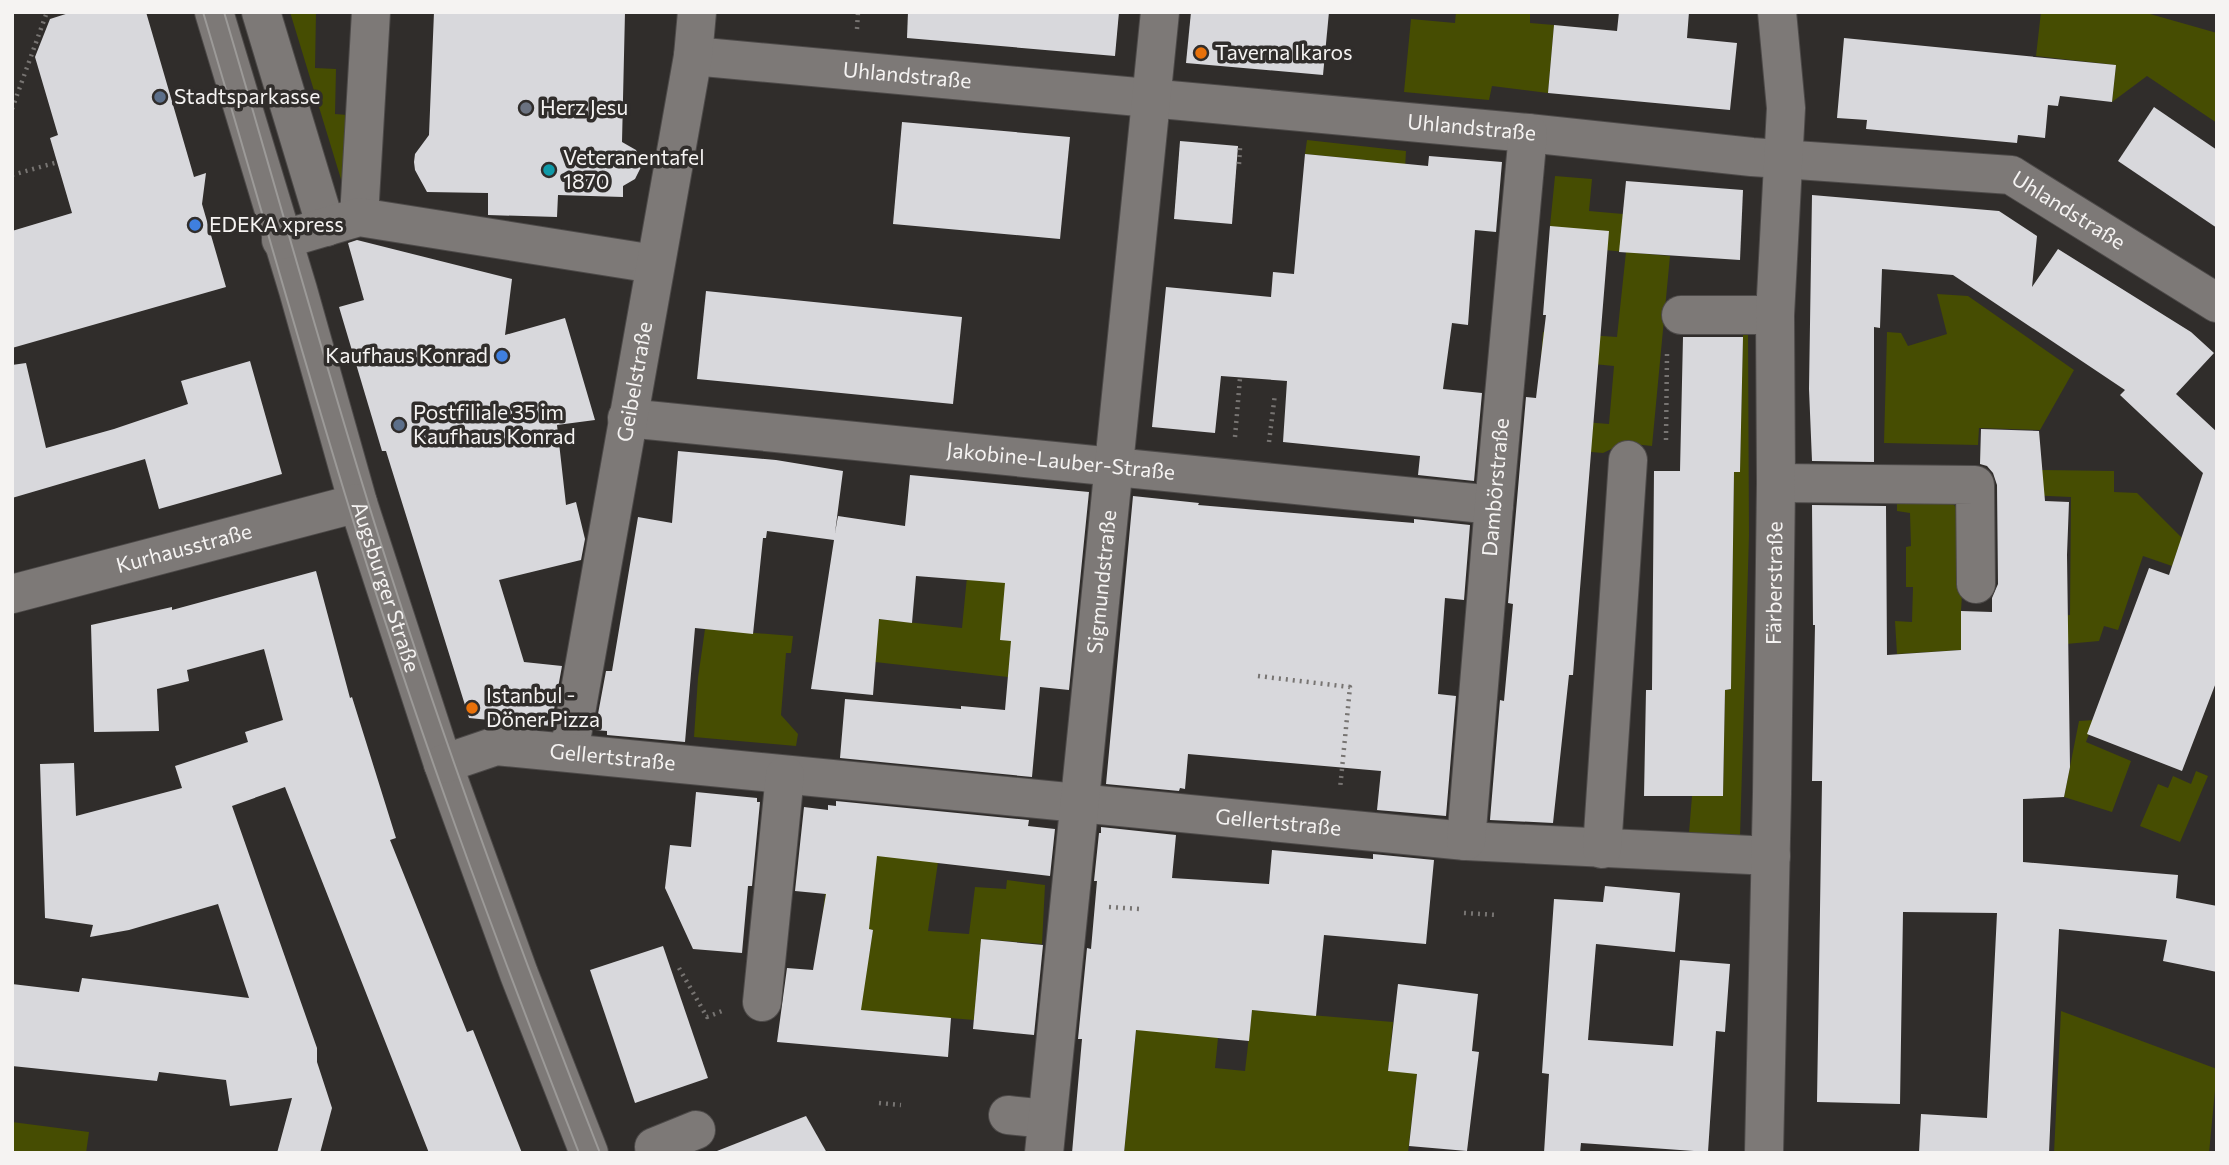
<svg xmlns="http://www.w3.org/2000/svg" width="2229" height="1165" font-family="Commissioner,sans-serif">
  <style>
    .green { fill: #464d02 }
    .building { fill: #d8d8dc }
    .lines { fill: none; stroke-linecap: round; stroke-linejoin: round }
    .minor-casing { stroke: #4d4a49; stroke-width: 40 }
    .path { stroke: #777472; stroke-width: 4.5; stroke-dasharray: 2 5; stroke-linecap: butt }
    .minor { stroke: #7d7977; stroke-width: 38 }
    .tram { stroke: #9c9a98; stroke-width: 2 }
    .food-dot { fill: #e8710a; stroke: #302d2b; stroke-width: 2.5 }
    .service-dot { fill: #5c6f8a; stroke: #302d2b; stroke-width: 2.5 }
    .worship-dot { fill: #6b7280; stroke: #302d2b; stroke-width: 2.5 }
    .culture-dot { fill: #0f9aa8; stroke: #302d2b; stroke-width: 2.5 }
    .shop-dot { fill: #3f7fe0; stroke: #302d2b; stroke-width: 2.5 }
    .labels { text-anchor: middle; stroke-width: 7; stroke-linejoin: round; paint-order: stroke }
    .poi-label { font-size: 21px; fill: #f5f3f2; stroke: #302d2b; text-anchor: start }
    .street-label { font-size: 21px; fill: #f5f3f2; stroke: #302d2b }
  </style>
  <rect width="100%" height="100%" fill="#302d2b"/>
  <g class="green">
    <path d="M290 12H316L315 68 336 69 335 114 347 115 351 212Z"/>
    <path d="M1456 12H1530V23L1554 25 1548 93 1492 86 1489 100 1404 92 1411 19 1455 23Z"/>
    <path d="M2041 12H2143L2217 33V123L2147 76 2112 102 2116 65 2036 56Z"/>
    <path d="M1307 140 1406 151 1402 222 1378 161 1305 154Z"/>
    <path d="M1555 176 1592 179 1589 211 1623 214 1621 235 1637 237 1636 253 1670 256 1652 446 1624 443 1603 453 1532 447 1534 418 1609 424 1614 366 1541 359 1543 332 1617 337 1626 252 1583 248 1550 226Z"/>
    <path d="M1937 294 1968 296 2074 370 2040 430 1979 428 1978 445 1884 443 1887 332 1901 333 1908 346 1947 334Z"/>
    <path d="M1743 333H1748L1749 535 1740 837 1689 833 1692 796H1723L1725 690 1731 689 1734 472 1740 471Z"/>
    <path d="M2042 470 2114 471V492L2137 493 2200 556 2178 548 2172 566 2143 556 2118 630 2104 626 2099 641 2033 647 2032 616 2070 615 2071 497 2027 495Z"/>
    <path d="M1897 497 1950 499 1961 515 1966 528 1961 611V650L1897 654 1895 621 1912 622 1913 587H1906V547L1911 546 1910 513 1897 511Z"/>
    <path d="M970 546 1020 550 1008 677 875 662 879 619 962 628Z"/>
    <path d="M705 629 793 636 791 653H786L781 715 798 734 796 746 694 737 698 678Z"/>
    <path d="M2094 720 2086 742 2131 761 2112 812 2064 797 2079 721Z"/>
    <path d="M2196 771 2208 776 2180 842 2140 826 2158 784 2168 788 2173 776 2191 784Z"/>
    <path d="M882 809 938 862 928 931 969 934 975 887 1006 889 1007 880 1045 885 1042 944 981 939 974 1020 854 1010 869 955 873 930 822 921 825 894Z"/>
    <path d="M1252 1010 1393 1022 1388 1070 1417 1073 1408 1153H1124L1138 1012 1218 1038 1215 1068 1245 1071Z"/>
    <path d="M2061 1011 2217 1069 2209 1153H2054Z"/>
    <path d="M12 1122 89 1132 86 1153H12Z"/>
  </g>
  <g class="building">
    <path d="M72 12H146L194 177 206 173 202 204 226 287 12 348V231L72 213 50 138 58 135 35 57 50 19Z"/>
    <path d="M434 12H625L622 142 636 150 642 165 635 179 623 186V197L558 195 557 217 488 215V193L427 192 415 170 414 162 415 154 429 135Z"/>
    <path d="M908 12H1119L1115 56 907 38Z"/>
    <path d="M1191 12H1329L1323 75 1186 63Z"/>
    <path d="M1619 12H1689L1687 38 1737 43 1730 110 1548 93 1554 25 1617 31Z"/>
    <path d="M1844 38 2116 65 2112 102 2060 96 2058 106 2048 105 2045 138 2018 135 2017 143 1866 129 1867 120 1837 118Z"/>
    <path d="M2154 107 2217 150V228L2118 161Z"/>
    <path d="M902 122 1070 137 1060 239 893 224Z"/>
    <path d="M1180 141 1238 146 1232 224 1174 219Z"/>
    <path d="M1305 154 1428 166 1429 156 1502 162 1496 232 1475 230 1468 325 1452 323 1443 389 1482 393 1474 481 1418 475 1420 456 1283 442 1287 381 1221 376 1215 433 1152 427 1166 287 1271 297 1273 272 1294 274Z"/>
    <path d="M1626 181 1743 190 1740 260 1619 252Z"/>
    <path d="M1812 195 1999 211 2037 236 2032 287 2058 249 2191 332 2214 353 2176 394 2217 432V680L2182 771 2087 734 2149 568 2169 575 2203 473 2120 395 2125 390 1953 275 1882 269 1880 328 1874 327V462L1812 461 1809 389Z"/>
    <path d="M1550 226 1609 231 1573 675H1569L1553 823 1490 820 1500 700 1504 701 1513 604 1508 603 1526 397 1536 398 1546 315H1543Z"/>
    <path d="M357 240 512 279 505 335 565 318 595 420 557 425 566 505 576 502 585 539 581 560 499 580 524 662 562 666 551 726 469 718 386 451H382L339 307 364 300 348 243Z"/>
    <path d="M706 291 962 317 953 404 697 379Z"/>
    <path d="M1683 337H1743L1740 472H1734L1731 689 1725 690 1723 796H1644L1646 690H1652L1654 471H1680Z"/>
    <path d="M250 361 282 474 159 509 145 459 12 498V365L26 363 46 448 114 429 188 404 181 381Z"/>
    <path d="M1981 429 2039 431 2045 501 2069 502 2067 555 2070 767 2064 797 2023 799V862L2178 875 2176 898 2217 906V972L2163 961 2167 940 2059 929 2049 1153H1919L1921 1114 1987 1118 1997 913 1903 912 1900 1104 1817 1102 1822 781H1812L1815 625H1813L1812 505 1886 506 1887 655 1961 650V611L1992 612V598L1998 584 1997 485 1993 473 1987 466 1980 464Z"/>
    <path d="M678 451 776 460 843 471 835 533 838 516 905 526 910 475 1089 492 1069 690 1040 687 1032 777 840 758 845 699 961 709V706L1005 710 1011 641 1000 640 1005 583 916 576 912 623 879 619 873 695 811 689 834 540 767 531 766 538H763L753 634 695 628 685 742 607 735V731L595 730 606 671H612L638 517 672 523Z"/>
    <path d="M1133 496 1199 503 1198 505 1414 523V519L1470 525 1464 600 1445 598 1438 694 1456 696 1446 816 1377 810 1381 771 1188 754 1185 789 1180 788 1179 791 1106 784Z"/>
    <path d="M316 571 350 698 352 697 396 838 390 840 467 1032 473 1030 522 1153H429L285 787 232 806 317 1048V1062L332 1108 320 1153H277L292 1098 230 1106 226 1080 159 1072 157 1081 12 1066V984L79 992 82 978 249 998 218 904 129 930 90 937 93 925 45 918 40 764 74 763 76 816 182 788 175 766 248 742 245 732 283 720 264 649 187 670 189 681 157 689 159 731 94 732 91 625 172 607V610Z"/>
    <path d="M696 792 757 798V802H760L752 886H748L742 953 693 949 665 888 670 845 691 847Z"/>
    <path d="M836 801 1029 820 1028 826 1055 829 1050 876 877 856 869 929 873 930 861 1010 951 1018 948 1057 777 1042 787 968 813 970 826 894 795 891 804 807 828 810V805L836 806Z"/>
    <path d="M1101 827 1176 835 1172 878 1269 884 1272 850 1373 859V854L1434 860 1426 944 1324 935 1316 1016 1252 1010 1249 1041 1136 1030 1124 1153H1072L1082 1039H1078L1087 948 1091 949 1097 881H1094L1099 833H1101Z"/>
    <path d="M1605 886 1680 893 1675 952 1596 944 1588 1040 1673 1046 1680 960 1730 964 1725 1032 1716 1031 1708 1152 1581 1143 1580 1153H1544L1549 1074 1542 1073 1554 899 1603 902Z"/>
    <path d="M981 939 1043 945 1034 1035 973 1029Z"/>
    <path d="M663 946 708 1078 635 1103 590 970Z"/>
    <path d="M1398 984 1478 994 1472 1051 1479 1052 1467 1151 1409 1146 1417 1074 1388 1071Z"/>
    <path d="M806 1116 827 1153H718L717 1151Z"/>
  </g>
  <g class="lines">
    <defs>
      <g id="minor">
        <path id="s1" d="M214 12 298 290 358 503 443 764 519 974 589 1153"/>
        <path d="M261 12 326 227"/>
        <path id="s2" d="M693 56 1528 133 1752 157 2011 175 2217 303"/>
        <path d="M359 217 371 12"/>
        <path d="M281 240 359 217 654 264"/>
        <path d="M1681 315H1775"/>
        <path id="s3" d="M627 418 1494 505"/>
        <path d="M1776 483 1975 485 1976 584"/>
        <path id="s4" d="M12 594 358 503"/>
        <path id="s5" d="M569 752 693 56 697 12"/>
        <path id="s6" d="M443 764 496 746 1466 841 1771 856"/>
        <path id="s7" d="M1466 841 1494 505 1528 133"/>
        <path d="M1602 849 1628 460"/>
        <path d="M762 1002 785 775"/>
        <path d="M1008 1115 1047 1119"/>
        <path d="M654 1147 696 1130"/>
        <path id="s8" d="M1044 1153 1160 12"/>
        <path id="s9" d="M1764 1153 1772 794 1776 483 1775 315 1786 108 1777 12"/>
      </g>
    </defs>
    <use href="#minor" class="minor-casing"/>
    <g class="path">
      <path d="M857 29 858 12"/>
      <path d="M12 109 47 12"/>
      <path d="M1239 164 1240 148"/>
      <path d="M12 175 58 162"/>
      <path d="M1235 437 1240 378"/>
      <path d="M1666 440 1667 354"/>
      <path d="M1269 442 1275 394"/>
      <path d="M1258 676 1350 687 1340 789"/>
      <path d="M1109 907 1140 909"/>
      <path d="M1464 913 1498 915"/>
      <path d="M679 968 707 1017 722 1011"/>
      <path d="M879 1103 901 1105"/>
    </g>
    <use href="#minor" class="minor"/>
    <g class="tram">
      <path d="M203 12C252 176 298 341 348 504 415 724 495 939 579 1153"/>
      <path d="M224 12C272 174 317 337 367 499 435 720 515 938 600 1153"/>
    </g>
  </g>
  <g class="food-dot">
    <circle cx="1201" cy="53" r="7"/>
    <circle cx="472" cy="708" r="7"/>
  </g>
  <g class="service-dot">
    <circle cx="160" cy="97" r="7"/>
    <circle cx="399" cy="425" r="7"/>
  </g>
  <circle class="worship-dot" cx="526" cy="108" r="7"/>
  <circle class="culture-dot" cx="549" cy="170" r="7"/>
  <g class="shop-dot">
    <circle cx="195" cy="225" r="7"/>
    <circle cx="502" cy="356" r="7"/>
  </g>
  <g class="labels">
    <g class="poi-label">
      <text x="1215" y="60">Taverna Ikaros</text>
      <text x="174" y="104">Stadtsparkasse</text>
      <text x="540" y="115">Herz Jesu</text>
      <text x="563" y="165">Veteranentafel<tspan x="563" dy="24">1870</tspan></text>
      <text x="209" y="232">EDEKA xpress</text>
      <text x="488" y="363" text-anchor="end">Kaufhaus Konrad</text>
      <text x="413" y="420">Postfiliale 35 im<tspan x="413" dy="24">Kaufhaus Konrad</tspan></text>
      <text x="486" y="703">Istanbul -<tspan x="486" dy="24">Döner Pizza</tspan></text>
    </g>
    <g class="street-label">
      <text dy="7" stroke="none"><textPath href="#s2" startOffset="215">Uhlandstraße</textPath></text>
      <text dy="7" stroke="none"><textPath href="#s2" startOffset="782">Uhlandstraße</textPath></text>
      <text dy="7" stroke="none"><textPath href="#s2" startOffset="1391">Uhlandstraße</textPath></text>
      <text dy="7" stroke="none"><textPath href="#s5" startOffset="376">Geibelstraße</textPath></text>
      <text dy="7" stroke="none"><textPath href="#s3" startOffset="436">Jakobine-Lauber-Straße</textPath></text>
      <text dy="7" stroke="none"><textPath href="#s7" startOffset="355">Dambörstraße</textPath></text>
      <text dy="7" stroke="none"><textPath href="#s4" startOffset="178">Kurhausstraße</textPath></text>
      <text dy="7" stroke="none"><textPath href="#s9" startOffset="570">Färberstraße</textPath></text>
      <text dy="7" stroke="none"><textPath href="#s8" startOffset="574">Sigmundstraße</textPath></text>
      <text dy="7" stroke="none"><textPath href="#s1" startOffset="600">Augsburger Straße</textPath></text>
      <text dy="7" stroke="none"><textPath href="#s6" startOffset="173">Gellertstraße</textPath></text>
      <text dy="7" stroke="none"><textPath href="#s6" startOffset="842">Gellertstraße</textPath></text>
    </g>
  </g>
  <rect width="2229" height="1165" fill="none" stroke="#f5f3f2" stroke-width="28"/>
</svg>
